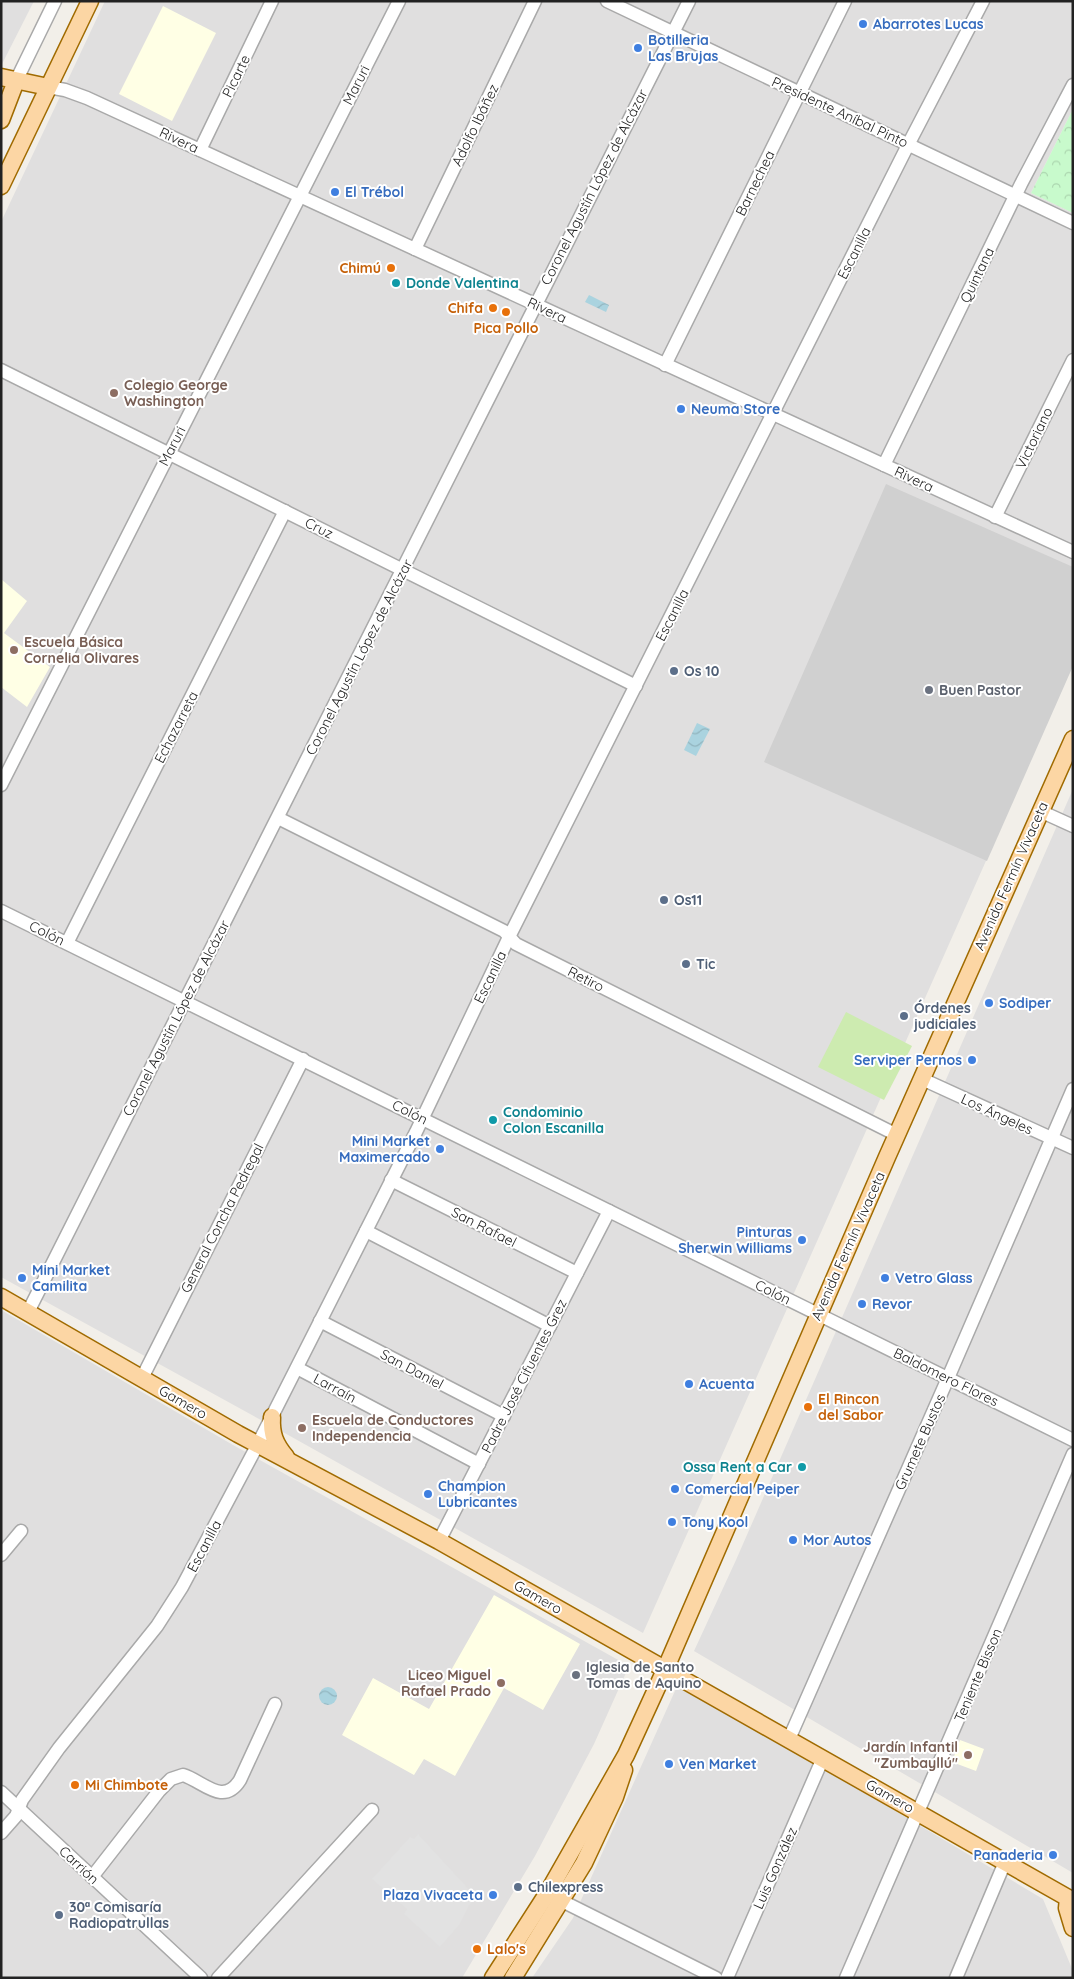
<svg xmlns="http://www.w3.org/2000/svg" width="1074" height="1979" font-family="Quicksand,sans-serif">
  <style>
    .residential { fill: #e0dfdf }
    .education { fill: #ffffe5 }
    .religious { fill: #d0d0d0 }
    .grass { fill: #cdebb0 }
    .park { fill: url(#park-crowns) }
    .parking { fill: #e2e2e2 }
    .water { fill: url(#water-waves) }
    .lines { fill: none; stroke-linecap: round; stroke-linejoin: round }
    .minor-casing { stroke: #a9a9a9; stroke-width: 15 }
    .major-casing { stroke: #a06b00; stroke-width: 19 }
    .minor { stroke: #fff; stroke-width: 12 }
    .major { stroke: #fcd6a4; stroke-width: 16 }
    .shop-dot { fill: #3f7fe0; stroke: #fff; stroke-width: 2 }
    .food-dot { fill: #e8710a; stroke: #fff; stroke-width: 2 }
    .culture-dot { fill: #0f9aa8; stroke: #fff; stroke-width: 2 }
    .education-dot { fill: #8d6e63; stroke: #fff; stroke-width: 2 }
    .service-dot { fill: #5c6f8a; stroke: #fff; stroke-width: 2 }
    .worship-dot { fill: #6b7280; stroke: #fff; stroke-width: 2 }
    .labels { text-anchor: middle; stroke-width: 4; stroke-linejoin: round; paint-order: stroke }
    .shop-label { font-size: 14px; font-weight: bold; fill: #366cbe; stroke: #fff; text-anchor: start }
    .street-label { font-size: 14px; fill: #222; stroke: #fff }
    .food-label { font-size: 14px; font-weight: bold; fill: #c56008; stroke: #fff; text-anchor: start }
    .culture-label { font-size: 14px; font-weight: bold; fill: #0d838f; stroke: #fff; text-anchor: start }
    .education-label { font-size: 14px; font-weight: bold; fill: #785e54; stroke: #fff; text-anchor: start }
    .service-label { font-size: 14px; font-weight: bold; fill: #4e5e75; stroke: #fff; text-anchor: start }
    .worship-label { font-size: 14px; font-weight: bold; fill: #5b616d; stroke: #fff; text-anchor: start }
  </style>
  <defs>
    <pattern id="park-crowns" width="20" height="18" patternUnits="userSpaceOnUse" patternTransform="scale(1.25)"><rect width="20" height="18" fill="#c8facc"/><path d="M2 6a3 3 0 1 1 6 0M12 15a3 3 0 1 1 6 0" fill="none" stroke="#acd6af"/></pattern>
    <pattern id="water-waves" width="16" height="10" patternUnits="userSpaceOnUse" patternTransform="scale(1.25)"><rect width="16" height="10" fill="#aad3df"/><path d="M0 5q4-4 8 0t8 0" fill="none" stroke="#92b5bf"/></pattern>
  </defs>
  <rect width="100%" height="100%" fill="#f2efe9"/>
  <g class="residential">
    <path d="M1 1H34L1 66Z"/>
    <path d="M105 1H1073V109L1031 193 1073 213V665L643 1633 281 1431 1 1277V222Z"/>
    <path d="M1073 789V1873L694 1651 736 1560Z"/>
    <path d="M1 1310 233 1445 629 1666 594 1744 535 1856 462 1978H1Z"/>
    <path d="M679 1682 1043 1899 1073 1971V1978H532L573 1918Z"/>
  </g>
  <g class="education">
    <path d="M163 6 216 33 172 121 119 94Z"/>
    <path d="M1 579 27 601 4 633 50 667 27 707 1 687Z"/>
    <path d="M494 1595 580 1644 543 1710 504 1688 455 1776 424 1759 414 1775 342 1735 373 1678 429 1709Z"/>
    <path d="M960 1740 984 1749 976 1771 952 1762Z"/>
  </g>
  <path class="religious" d="M886 484 1073 567V666L987 861 764 762Z"/>
  <path class="grass" d="M846 1012 912 1046 884 1100 818 1067Z"/>
  <path class="park" d="M1073 109V213L1031 193Z"/>
  <path class="parking" d="M418 1834 476 1897 468 1907 459 1925 440 1947 404 1914 407 1909 372 1879 410 1837 414 1839Z"/>
  <g class="water">
    <path d="M589 295 609 305 606 312 585 302Z"/>
    <path d="M697 723 710 729 696 756 684 750Z"/>
    <circle cx="328" cy="1696" r="9"/>
  </g>
  <g class="lines">
    <defs>
      <g id="minor">
        <path d="M607 1 1073 223"/>
        <path d="M16 81 55 1"/>
        <path d="M48 87 65 90 87 98 1073 552"/>
        <path d="M200 150 272 1"/>
        <path d="M415 249 535 1"/>
        <path d="M665 365 845 1"/>
        <path d="M1 370 636 686"/>
        <path d="M884 465 1021 184 1073 85"/>
        <path d="M995 517 1073 360"/>
        <path d="M1 785 399 1"/>
        <path d="M1040 811 1073 826"/>
        <path d="M278 818 504 931 516 944 897 1135"/>
        <path d="M1 911 1073 1440"/>
        <path d="M67 943 285 511"/>
        <path d="M922 1079 1073 1148"/>
        <path d="M391 1180 577 1273"/>
        <path d="M366 1231 550 1326"/>
        <path d="M28 1312 689 1"/>
        <path d="M320 1321 504 1416"/>
        <path d="M297 1368 479 1464"/>
        <path d="M142 1378 303 1059"/>
        <path d="M439 1541 609 1211"/>
        <path d="M1 1555 21 1531"/>
        <path d="M789 1739 948 1378 1073 1089"/>
        <path d="M1 1792 201 1978"/>
        <path d="M1 1833 16 1816 22 1800 59 1748 157 1626 182 1587 258 1444 416 1132 509 937 908 145 983 1"/>
        <path d="M92 1877 159 1791 171 1779 183 1775C203 1781 223 1807 240 1780L275 1704"/>
        <path d="M562 1901 716 1978"/>
        <path d="M218 1978 372 1810"/>
        <path d="M727 1978 823 1758"/>
        <path d="M846 1978 1073 1454"/>
        <path d="M956 1978 1005 1862"/>
      </g>
      <g id="major">
        <path d="M1 77 48 87"/>
        <path d="M1 120 16 81"/>
        <path d="M1 186 90 1"/>
        <path d="M1 1297 238 1434 439 1541 1068 1898 1067 1908 1073 1928"/>
        <path d="M272 1417C271 1434 275 1444 286 1457"/>
        <path d="M493 1978 547 1894 626 1755 665 1670 887 1157 1073 739"/>
        <path d="M513 1978 584 1863 615 1797 624 1770"/>
      </g>
    </defs>
    <use href="#minor" class="minor-casing"/>
    <use href="#major" class="major-casing"/>
    <use href="#minor" class="minor"/>
    <use href="#major" class="major"/>
  </g>
  <g class="shop-dot">
    <circle cx="863" cy="24" r="5"/>
    <circle cx="638" cy="48" r="5"/>
    <circle cx="335" cy="192" r="5"/>
    <circle cx="681" cy="409" r="5"/>
    <circle cx="989" cy="1003" r="5"/>
    <circle cx="972" cy="1060" r="5"/>
    <circle cx="440" cy="1149" r="5"/>
    <circle cx="802" cy="1240" r="5"/>
    <circle cx="22" cy="1278" r="5"/>
    <circle cx="885" cy="1278" r="5"/>
    <circle cx="862" cy="1304" r="5"/>
    <circle cx="689" cy="1384" r="5"/>
    <circle cx="675" cy="1489" r="5"/>
    <circle cx="428" cy="1494" r="5"/>
    <circle cx="672" cy="1522" r="5"/>
    <circle cx="793" cy="1540" r="5"/>
    <circle cx="669" cy="1764" r="5"/>
    <circle cx="1053" cy="1855" r="5"/>
    <circle cx="493" cy="1895" r="5"/>
  </g>
  <g class="food-dot">
    <circle cx="391" cy="268" r="5"/>
    <circle cx="493" cy="308" r="5"/>
    <circle cx="506" cy="312" r="5"/>
    <circle cx="808" cy="1407" r="5"/>
    <circle cx="75" cy="1785" r="5"/>
    <circle cx="477" cy="1949" r="5"/>
  </g>
  <g class="culture-dot">
    <circle cx="396" cy="283" r="5"/>
    <circle cx="493" cy="1120" r="5"/>
    <circle cx="802" cy="1467" r="5"/>
  </g>
  <g class="education-dot">
    <circle cx="114" cy="393" r="5"/>
    <circle cx="14" cy="650" r="5"/>
    <circle cx="302" cy="1428" r="5"/>
    <circle cx="501" cy="1683" r="5"/>
    <circle cx="968" cy="1755" r="5"/>
  </g>
  <g class="service-dot">
    <circle cx="674" cy="671" r="5"/>
    <circle cx="664" cy="900" r="5"/>
    <circle cx="686" cy="964" r="5"/>
    <circle cx="904" cy="1016" r="5"/>
    <circle cx="518" cy="1887" r="5"/>
    <circle cx="59" cy="1915" r="5"/>
  </g>
  <g class="worship-dot">
    <circle cx="929" cy="690" r="5"/>
    <circle cx="576" cy="1675" r="5"/>
  </g>
  <g class="labels">
    <g class="shop-label">
      <text x="873" y="29">Abarrotes Lucas</text>
      <text x="648" y="45">Botilleria<tspan x="648" dy="16">Las Brujas</tspan></text>
      <text x="345" y="197">El Trébol</text>
      <text x="691" y="414">Neuma Store</text>
      <text x="999" y="1008">Sodiper</text>
      <text x="962" y="1065" text-anchor="end">Serviper Pernos</text>
      <text x="430" y="1146" text-anchor="end">Mini Market<tspan x="430" dy="16">Maximercado</tspan></text>
      <text x="792" y="1237" text-anchor="end">Pinturas<tspan x="792" dy="16">Sherwin Williams</tspan></text>
      <text x="32" y="1275">Mini Market<tspan x="32" dy="16">Camilita</tspan></text>
      <text x="895" y="1283">Vetro Glass</text>
      <text x="872" y="1309">Revor</text>
      <text x="699" y="1389">Acuenta</text>
      <text x="438" y="1491">Champion<tspan x="438" dy="16">Lubricantes</tspan></text>
      <text x="685" y="1494">Comercial Peiper</text>
      <text x="682" y="1527">Tony Kool</text>
      <text x="803" y="1545">Mor Autos</text>
      <text x="679" y="1769">Ven Market</text>
      <text x="1043" y="1860" text-anchor="end">Panaderia</text>
      <text x="483" y="1900" text-anchor="end">Plaza Vivaceta</text>
    </g>
    <g class="street-label">
      <text transform="translate(236 76) rotate(-64)" y="5">Picarte</text>
      <text transform="translate(356 85) rotate(-63)" y="5">Maruri</text>
      <text transform="translate(840 112) rotate(25)" y="5">Presidente Aníbal Pinto</text>
      <text transform="translate(475 125) rotate(-64)" y="5">Adolfo Ibáñez</text>
      <text transform="translate(179 140) rotate(25)" y="5">Rivera</text>
      <text transform="translate(755 183) rotate(-64)" y="5">Barnechea</text>
      <text transform="translate(594 187) rotate(-63)" y="5">Coronel Agustín López de Alcázar</text>
      <text transform="translate(854 253) rotate(-63)" y="5">Escanilla</text>
      <text transform="translate(977 275) rotate(-64)" y="5">Quintana</text>
      <text transform="translate(547 310) rotate(25)" y="5">Rivera</text>
      <text transform="translate(1034 438) rotate(-64)" y="5">Victoriano</text>
      <text transform="translate(172 446) rotate(-63)" y="5">Maruri</text>
      <text transform="translate(914 479) rotate(25)" y="5">Rivera</text>
      <text transform="translate(319 528) rotate(26)" y="5">Cruz</text>
      <text transform="translate(672 615) rotate(-63)" y="5">Escanilla</text>
      <text transform="translate(359 657) rotate(-63)" y="5">Coronel Agustín López de Alcázar</text>
      <text transform="translate(176 727) rotate(-63)" y="5">Echazarreta</text>
      <text transform="translate(1011 876) rotate(-66)" y="5">Avenida Fermín Vivaceta</text>
      <text transform="translate(47 933) rotate(26)" y="5">Colón</text>
      <text transform="translate(490 977) rotate(-64)" y="5">Escanilla</text>
      <text transform="translate(586 979) rotate(27)" y="5">Retiro</text>
      <text transform="translate(176 1018) rotate(-63)" y="5">Coronel Agustín López de Alcázar</text>
      <text transform="translate(410 1112) rotate(26)" y="5">Colón</text>
      <text transform="translate(997 1114) rotate(25)" y="5">Los Ángeles</text>
      <text transform="translate(222 1218) rotate(-63)" y="5">General Concha Pedregal</text>
      <text transform="translate(484 1227) rotate(27)" y="5">San Rafael</text>
      <text transform="translate(848 1246) rotate(-66)" y="5">Avenida Fermín Vivaceta</text>
      <text transform="translate(773 1292) rotate(26)" y="5">Colón</text>
      <text transform="translate(412 1369) rotate(28)" y="5">San Daniel</text>
      <text transform="translate(524 1376) rotate(-63)" y="5">Padre José Cifuentes Grez</text>
      <text transform="translate(946 1377) rotate(26)" y="5">Baldomero Flores</text>
      <text transform="translate(335 1388) rotate(28)" y="5">Larraín</text>
      <text transform="translate(183 1402) rotate(30)" y="5">Gamero</text>
      <text transform="translate(920 1442) rotate(-66)" y="5">Grumete Bustos</text>
      <text transform="translate(204 1546) rotate(-62)" y="5">Escanilla</text>
      <text transform="translate(538 1597) rotate(30)" y="5">Gamero</text>
      <text transform="translate(978 1675) rotate(-67)" y="5">Teniente Bisson</text>
      <text transform="translate(890 1796) rotate(30)" y="5">Gamero</text>
      <text transform="translate(79 1865) rotate(43)" y="5">Carrión</text>
      <text transform="translate(775 1868) rotate(-66)" y="5">Luis González</text>
    </g>
    <g class="food-label">
      <text x="381" y="273" text-anchor="end">Chimú</text>
      <text x="483" y="313" text-anchor="end">Chifa</text>
      <text x="506" y="333" text-anchor="middle">Pica Pollo</text>
      <text x="818" y="1404">El Rincon<tspan x="818" dy="16">del Sabor</tspan></text>
      <text x="85" y="1790">Mi Chimbote</text>
      <text x="487" y="1954">Lalo's</text>
    </g>
    <g class="culture-label">
      <text x="406" y="288">Donde Valentina</text>
      <text x="503" y="1117">Condominio<tspan x="503" dy="16">Colon Escanilla</tspan></text>
      <text x="792" y="1472" text-anchor="end">Ossa Rent a Car</text>
    </g>
    <g class="education-label">
      <text x="124" y="390">Colegio George<tspan x="124" dy="16">Washington</tspan></text>
      <text x="24" y="647">Escuela Básica<tspan x="24" dy="16">Cornelia Olivares</tspan></text>
      <text x="312" y="1425">Escuela de Conductores<tspan x="312" dy="16">Independencia</tspan></text>
      <text x="491" y="1680" text-anchor="end">Liceo Miguel<tspan x="491" dy="16">Rafael Prado</tspan></text>
      <text x="958" y="1752" text-anchor="end">Jardín Infantil<tspan x="958" dy="16">"Zumbayllú"</tspan></text>
    </g>
    <g class="service-label">
      <text x="684" y="676">Os 10</text>
      <text x="674" y="905">Os11</text>
      <text x="696" y="969">Tic</text>
      <text x="914" y="1013">Órdenes<tspan x="914" dy="16">judiciales</tspan></text>
      <text x="528" y="1892">Chilexpress</text>
      <text x="69" y="1912">30ª Comisaría<tspan x="69" dy="16">Radiopatrullas</tspan></text>
    </g>
    <g class="worship-label">
      <text x="939" y="695">Buen Pastor</text>
      <text x="586" y="1672">Iglesia de Santo<tspan x="586" dy="16">Tomas de Aquino</tspan></text>
    </g>
  </g>
  <rect width="1074" height="1979" fill="none" stroke="#222222" stroke-width="5"/>
</svg>
